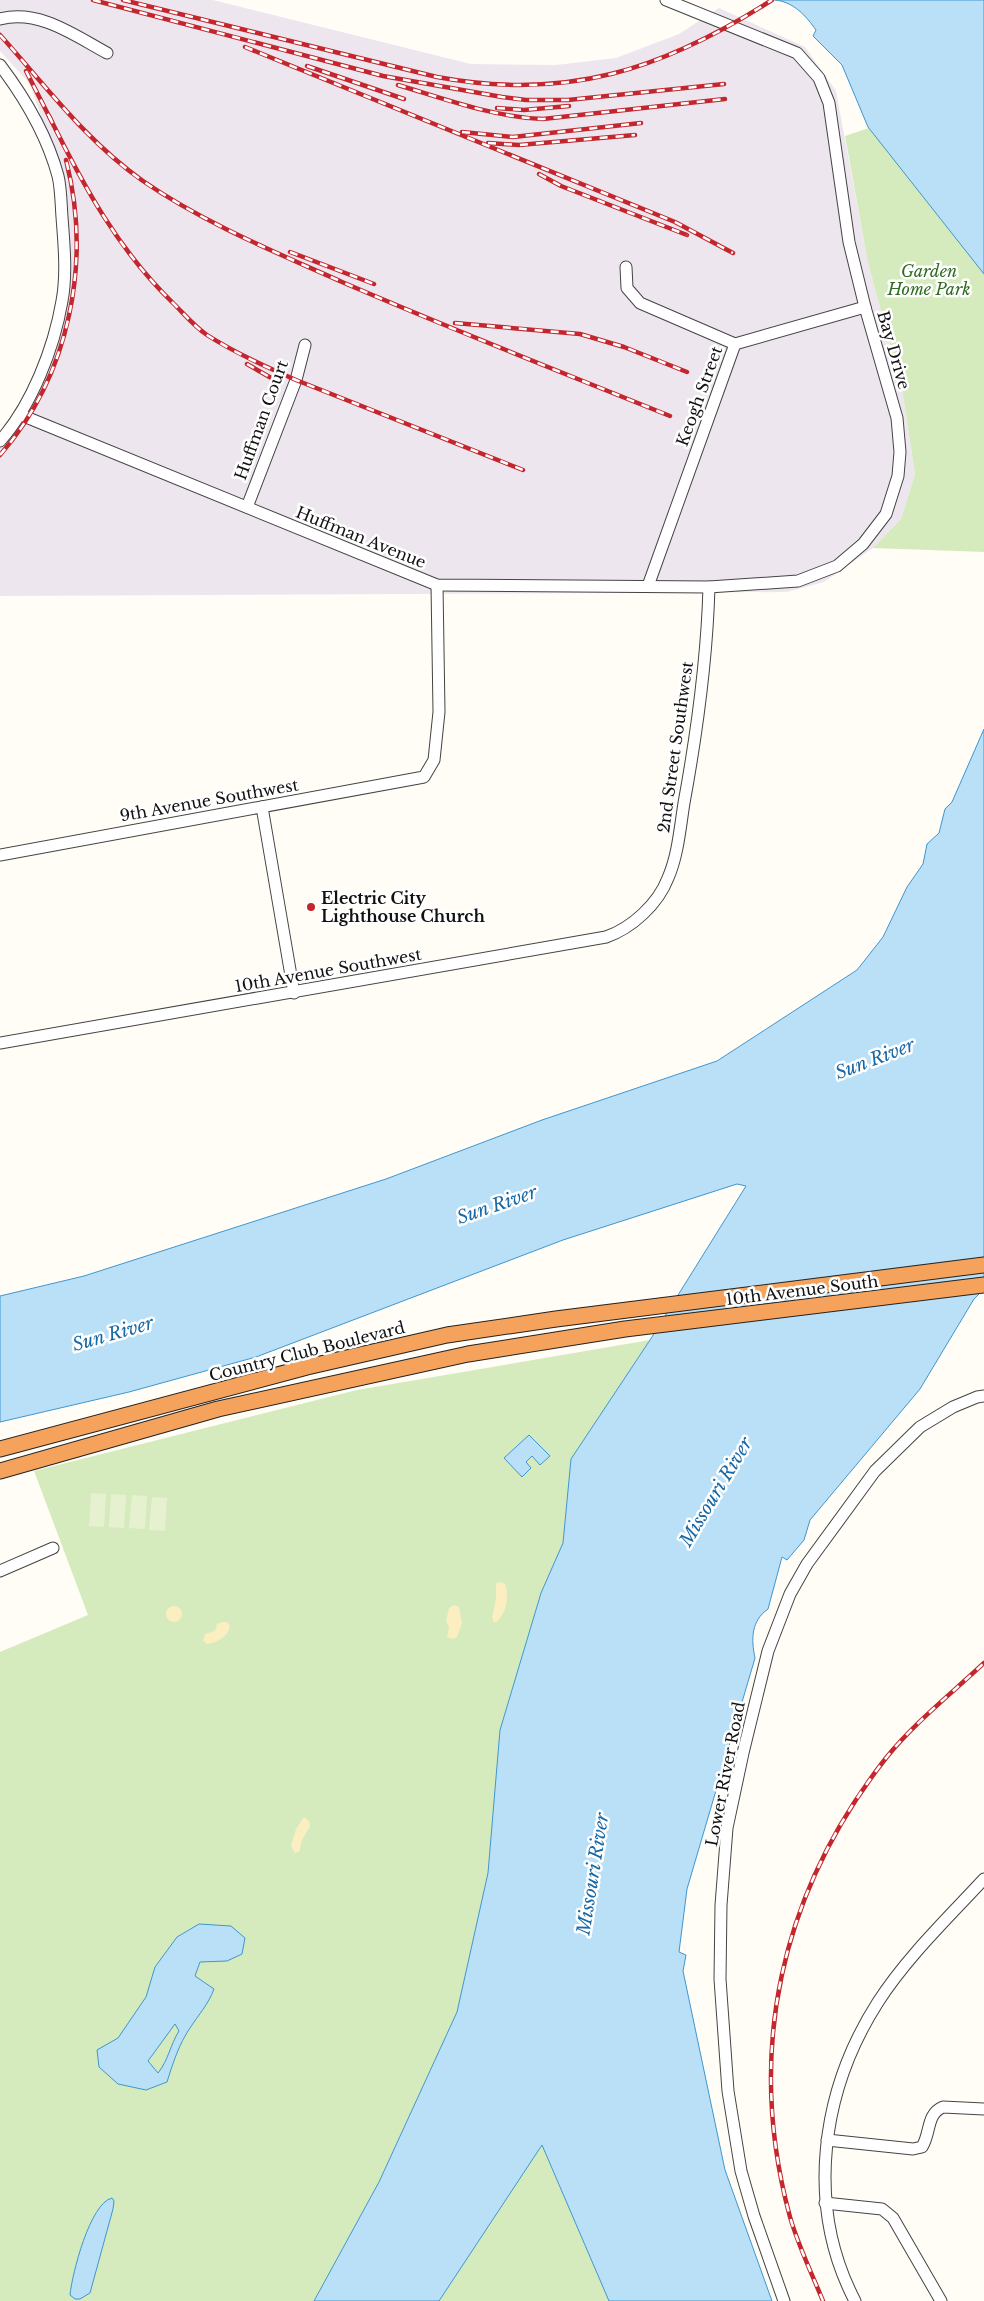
<svg xmlns="http://www.w3.org/2000/svg" width="984" height="2301" font-family="'Libre Baskerville',serif">
  <style>
    .industrial { fill: #eee6ef }
    .green { fill: #d5ebbd }
    .sand { fill: #fbeec1 }
    .pitch { fill: #e6f2cf }
    .water { fill: #b9e0f7; stroke: #3f96cf; fill-rule: evenodd }
    .lines { fill: none; stroke-linecap: round; stroke-linejoin: round }
    .minor-casing { stroke: #444; stroke-width: 13 }
    .highway-casing { stroke: #222; stroke-width: 17 }
    .minor { stroke: #fff; stroke-width: 11 }
    .highway { stroke: #f5a25d; stroke-width: 15 }
    .rail-casing { stroke: #c4262e; stroke-width: 4.5 }
    .rail { stroke: #fff; stroke-width: 2.5; stroke-dasharray: 8; stroke-linecap: butt }
    .poi-dot { fill: #c4262e; stroke: #fff; stroke-width: 2 }
    .labels { text-anchor: middle; stroke-width: 5; stroke-linejoin: round; paint-order: stroke }
    .park-label { font-size: 16px; font-style: italic; fill: #2f6b1f; stroke: #fff }
    .street-label { font-size: 16px; fill: #111; stroke: #fff }
    .poi-label { font-size: 16px; font-weight: bold; fill: #111; stroke: #fff; text-anchor: start }
    .water-label { font-size: 18px; font-style: italic; fill: #1768a6; stroke: #fff }
  </style>
  <rect width="100%" height="100%" fill="#fffdf5"/>
  <path class="industrial" d="M0 0H213L471 64 556 65 616 58 679 34 719 8 805 47 836 91 868 263 902 389 915 474 901 519 873 548 824 582 787 592 0 596V446L13 434 51 358 69 281 66 189 30 84 0 51Z"/>
  <g class="green">
    <path d="M878 125 984 267V552L873 548 901 519 915 474 902 389 868 263 845 136Z"/>
    <path d="M650 1340 571 1459 563 1543 541 1593 500 1730 488 1873 457 2012 379 2182 314 2301H0V1652L88 1615 34 1471 357 1390Z"/>
    <path d="M542 2144 609 2301H439Z"/>
  </g>
  <g class="sand">
    <path d="M501 1582 505 1584C510 1596 506 1617 494 1623L492 1617 496 1599V1583Z"/>
    <path d="M454 1605 459 1607 462 1623 457 1637 453 1639 447 1637 449 1628 446 1621 449 1608Z"/>
    <circle cx="174" cy="1614" r="8"/>
    <path d="M222 1622H227L230 1626C228 1637 217 1643 207 1644L203 1641 205 1634 215 1631 217 1624Z"/>
    <path d="M304 1817 309 1821 310 1826 302 1840 299 1852 295 1853 291 1846 296 1829Z"/>
  </g>
  <g class="pitch">
    <path d="M91 1493 106 1494 104 1527 89 1526Z"/>
    <path d="M111 1494 126 1495 124 1528 109 1527Z"/>
    <path d="M132 1495 147 1496 145 1529 129 1528Z"/>
    <path d="M152 1497 167 1498 165 1531 149 1530Z"/>
  </g>
  <g class="water">
    <path d="M775 0H984V274L868 127 842 65 813 36 816 30C806 16 794 2 775 0Z"/>
    <path d="M984 729V1289L974 1299 920 1389 810 1520 804 1540 787 1560 782 1557 768 1609C751 1621 751 1639 755 1658L687 1889 679 1952 686 1955 683 1971 725 2170 772 2301H609L542 2145 439 2301H314L379 2182 457 2012 488 1873 500 1730 541 1593 563 1543 571 1459 650 1340 746 1186 737 1184 563 1240 256 1357 129 1392 0 1422V1296L84 1276 386 1179 542 1120 717 1061 857 970 883 937 907 887 923 864 927 844 939 833 945 809 952 802Z"/>
    <path d="M529 1435 550 1456 540 1465 532 1456 526 1462 531 1468 522 1477 504 1458Z"/>
    <path d="M199 1924 231 1926 245 1938 242 1954 227 1961 200 1962 195 1976 214 1989C208 2005 199 2014 190 2028 179 2044 173 2063 167 2082L146 2090 118 2084 99 2067 97 2050 118 2038 146 1997 155 1967 177 1937ZM175 2024 179 2031C170 2045 169 2059 158 2073L148 2061Z"/>
    <path d="M112 2198 114 2201 113 2209 90 2293 80 2299H75L70 2295C72 2274 90 2203 112 2198Z"/>
  </g>
  <g class="lines">
    <defs>
      <g id="minor">
        <path d="M0 19C39 9 74 35 107 53"/>
        <path d="M0 65C25 98 47 135 58 176 61 188 61 204 62 217 64 244 67 274 62 301 54 348 32 405 0 441"/>
        <path d="M626 267 627 288 640 303 735 344"/>
        <path d="M21 415 437 585 709 587 798 581 837 566 863 544 886 514 898 476 900 452 897 418 865 307 849 242 829 103 819 78 797 53 666 0"/>
        <path d="M247 507 296 380 305 345"/>
        <path d="M648 586 735 344 865 307"/>
        <path d="M262 807 294 993"/>
        <path d="M0 855 424 777 434 760 439 712 437 585"/>
        <path d="M0 1043 606 937C632 928 658 904 668 878 678 855 680 828 684 803 697 732 707 659 709 587"/>
        <path d="M0 1571 53 1548"/>
        <path d="M827 2140 913 2149 922 2147C931 2133 926 2114 943 2107L984 2109"/>
        <path d="M825 2203 882 2209 893 2218 941 2301"/>
        <path d="M784 2301 754 2216 741 2171 728 2091 720 1979 721 1905 727 1828 743 1753 768 1651 790 1594 807 1564 875 1471 920 1427 953 1407 977 1397 984 1396"/>
        <path d="M855 2301C805 2205 821 2091 878 2002 907 1957 948 1918 984 1879"/>
      </g>
      <g id="highway">
        <path d="M0 1449 307 1367 447 1335 556 1319 984 1265"/>
        <path d="M0 1471 218 1409 468 1354 625 1329 984 1285"/>
      </g>
    </defs>
    <use href="#minor" class="minor-casing"/>
    <use href="#highway" class="highway-casing"/>
    <use href="#minor" class="minor"/>
    <use href="#highway" class="highway"/>
    <defs>
      <g id="rail">
        <path d="M93 0 383 76 502 97 526 100H568L724 84"/>
        <path d="M123 0 437 77C567 101 662 70 772 0"/>
        <path d="M0 35C45 85 87 142 143 181 204 223 275 252 342 282 451 329 561 372 670 416"/>
        <path d="M245 47 675 222 733 253"/>
        <path d="M307 66 404 99"/>
        <path d="M26 71 52 122"/>
        <path d="M398 85C445 99 493 117 543 119L725 99"/>
        <path d="M497 108 524 110 569 106"/>
        <path d="M49 116C83 185 118 250 174 304 185 315 195 327 207 335 235 353 266 367 296 380L523 470"/>
        <path d="M462 132 513 137 641 123"/>
        <path d="M488 143 519 145 635 135"/>
        <path d="M539 174 561 186 687 235"/>
        <path d="M290 252 374 284"/>
        <path d="M455 323 580 334 624 347 687 372"/>
        <path d="M247 364 273 379"/>
        <path d="M0 455C70 375 92 261 66 160"/>
        <path d="M823 2301C812 2274 798 2245 790 2217 745 2051 781 1892 886 1758 914 1723 951 1694 984 1663"/>
      </g>
    </defs>
    <use href="#rail" class="rail-casing"/>
    <use href="#rail" class="rail"/>
  </g>
  <circle class="poi-dot" cx="311" cy="907" r="5"/>
  <g class="labels">
    <g class="park-label">
      <text x="929" y="277">Garden<tspan x="929" dy="18">Home Park</tspan></text>
    </g>
    <g class="street-label">
      <text transform="translate(894 350) rotate(74)" y="6">Bay Drive</text>
      <text transform="translate(699 396) rotate(-70)" y="6">Keogh Street</text>
      <text transform="translate(261 420) rotate(-70)" y="6">Huffman Court</text>
      <text transform="translate(361 537) rotate(22)" y="6">Huffman Avenue</text>
      <text transform="translate(675 747) rotate(-82)" y="6">2nd Street Southwest</text>
      <text transform="translate(209 800) rotate(-10)" y="6">9th Avenue Southwest</text>
      <text transform="translate(328 970) rotate(-10)" y="6">10th Avenue Southwest</text>
      <text transform="translate(802 1290) rotate(-7)" y="6">10th Avenue South</text>
      <text transform="translate(307 1351) rotate(-14)" y="6">Country Club Boulevard</text>
      <text transform="translate(725 1774) rotate(-79)" y="6">Lower River Road</text>
    </g>
    <g class="poi-label">
      <text x="321" y="904">Electric City<tspan x="321" dy="18">Lighthouse Church</tspan></text>
    </g>
    <g class="water-label">
      <text transform="translate(875 1059) rotate(-21)" y="6">Sun River</text>
      <text transform="translate(497 1205) rotate(-19)" y="6">Sun River</text>
      <text transform="translate(113 1334) rotate(-16)" y="6">Sun River</text>
      <text transform="translate(716 1492) rotate(-59)" y="6">Missouri River</text>
      <text transform="translate(593 1874) rotate(-81)" y="6">Missouri River</text>
    </g>
  </g>
</svg>
